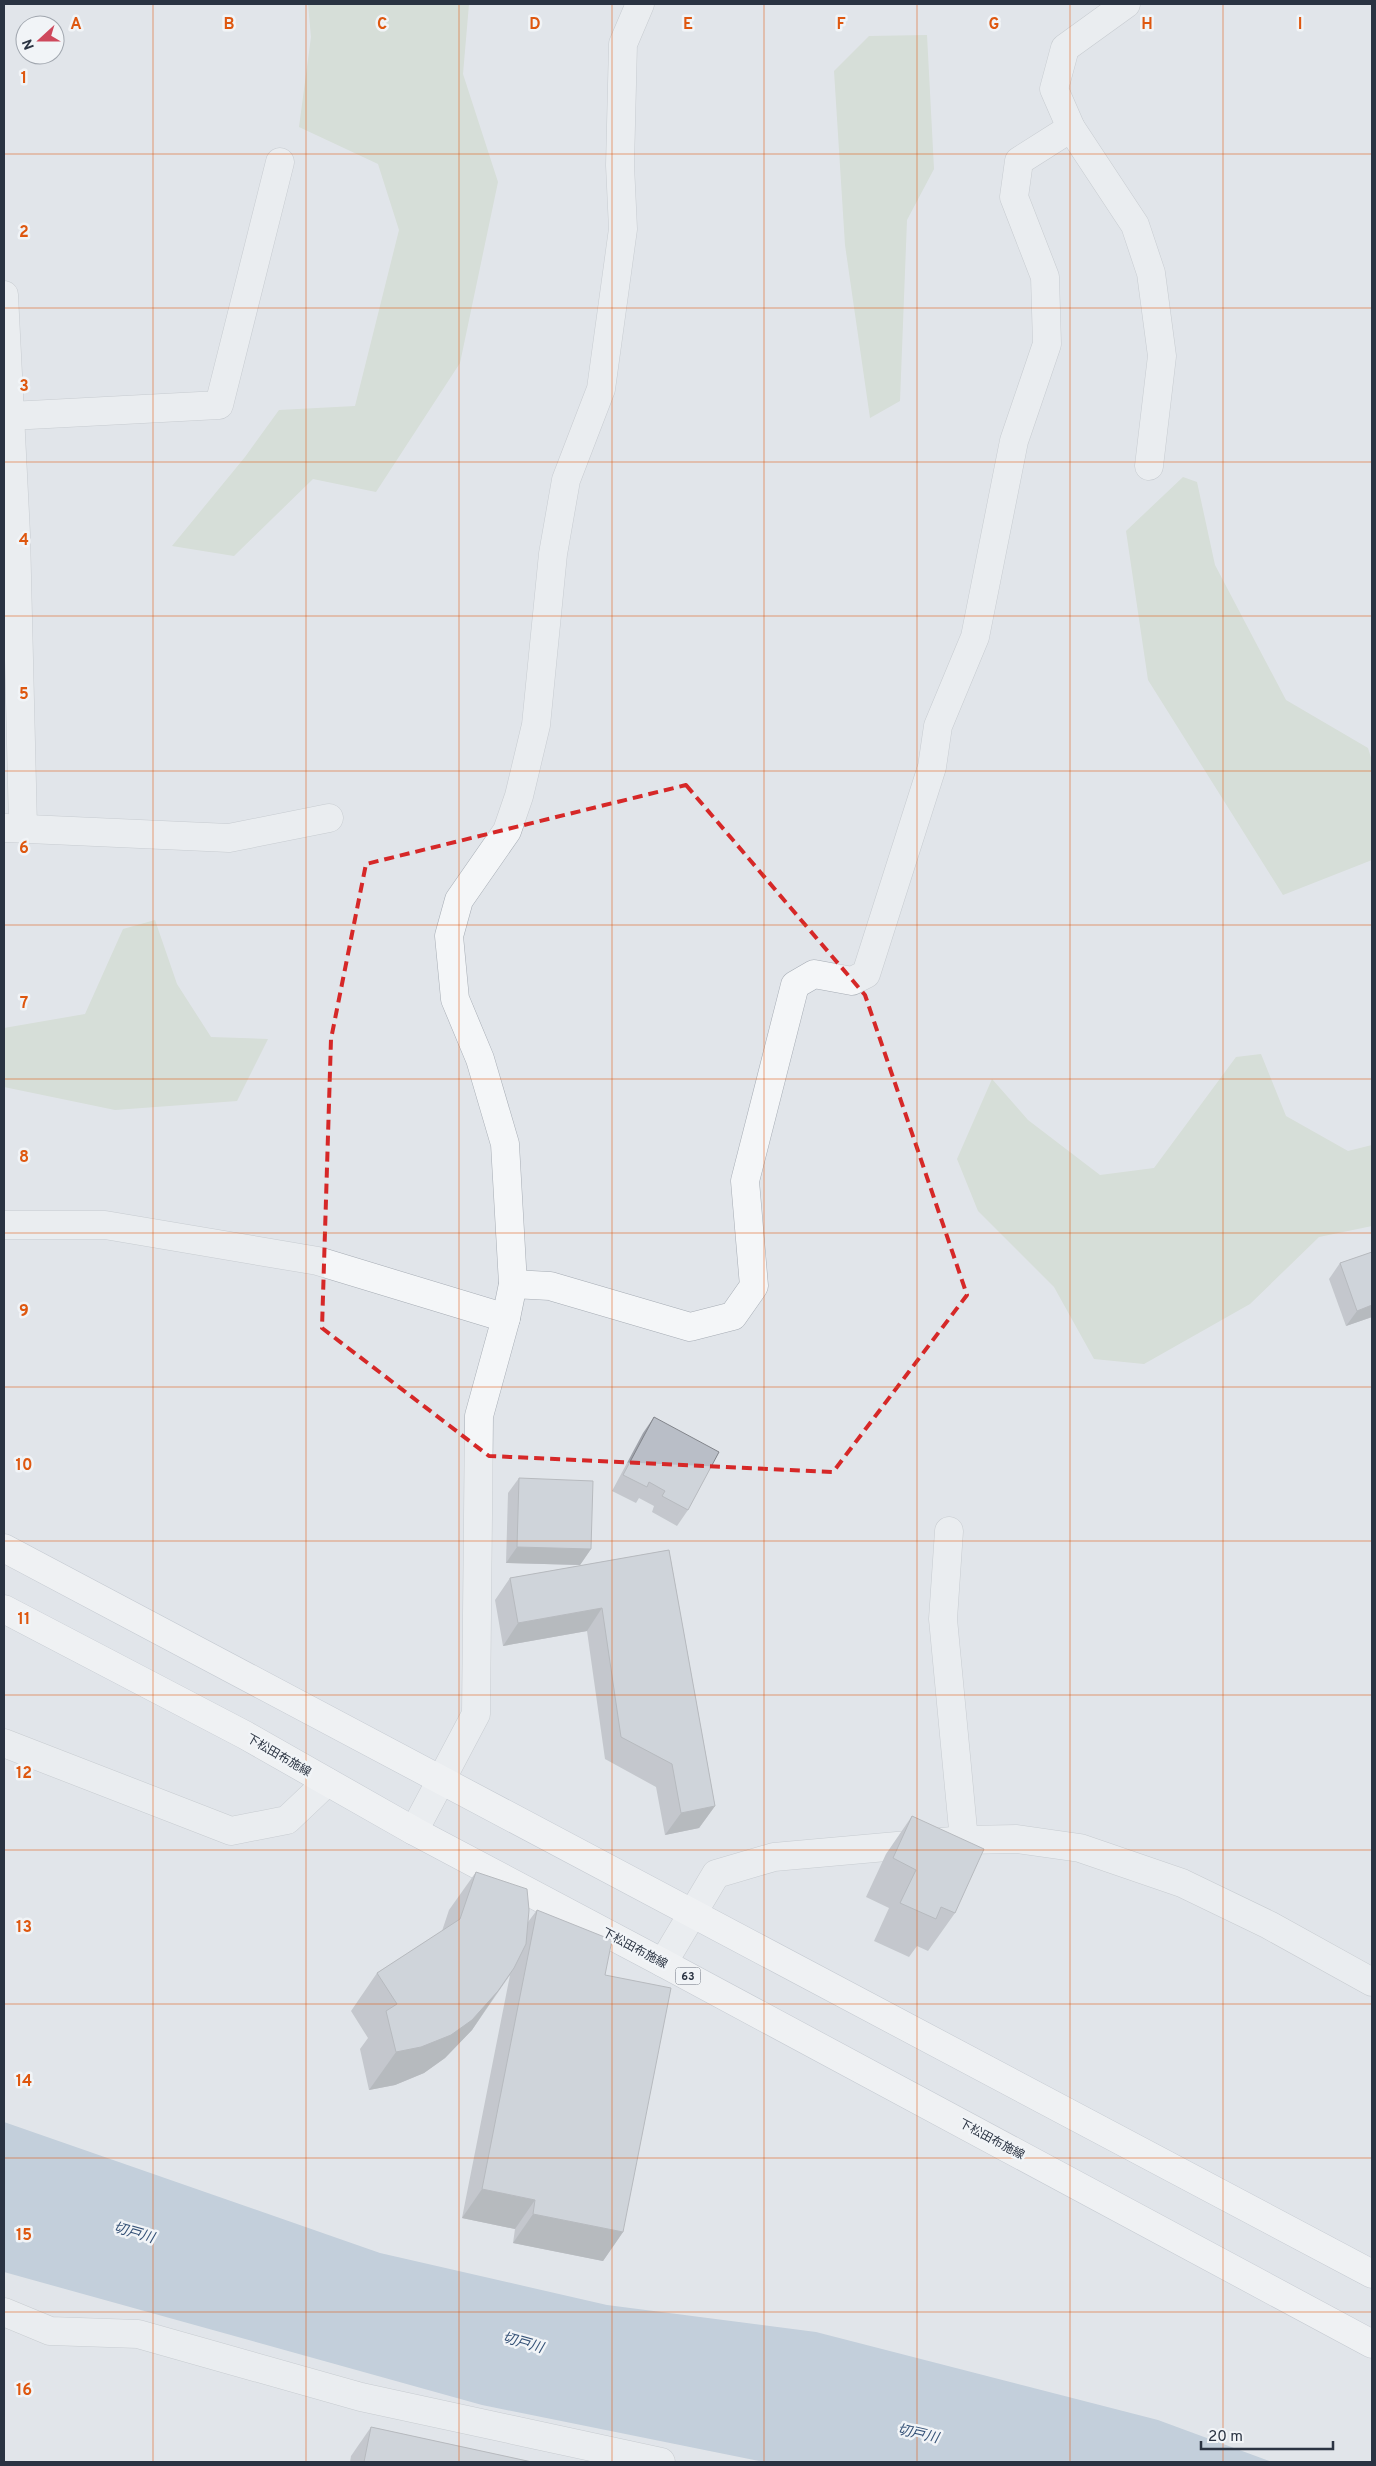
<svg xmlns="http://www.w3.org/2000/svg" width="1376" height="2466" font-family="Overpass,'Noto Sans JP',sans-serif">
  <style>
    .green { fill: #c7d4c3 }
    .water { fill: #9db3ca }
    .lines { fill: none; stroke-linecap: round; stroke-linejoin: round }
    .minor-casing { stroke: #a6acb4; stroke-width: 29 }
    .major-casing { stroke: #a1a9b6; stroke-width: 29 }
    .minor { stroke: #f4f6f8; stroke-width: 28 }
    .major { stroke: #fff; stroke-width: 28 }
    .wall { fill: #9fa3ab }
    .shaded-wall { fill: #82858b }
    .building { fill: #b9bec7; stroke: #82858b }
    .marked { fill: none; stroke: #d62828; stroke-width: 4; stroke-dasharray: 10 6; stroke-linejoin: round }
    .grid { fill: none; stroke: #de570f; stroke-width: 1; stroke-opacity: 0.55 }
    .labels { text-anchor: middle; stroke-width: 5; stroke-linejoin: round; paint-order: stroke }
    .shield { fill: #f1f4f7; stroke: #666d78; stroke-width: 1 }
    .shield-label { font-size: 11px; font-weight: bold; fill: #2a3342 }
    .street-label { font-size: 12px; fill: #2a3342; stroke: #f1f4f7 }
    .water-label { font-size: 14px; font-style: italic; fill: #345176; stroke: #f1f4f7 }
    .grid-label { font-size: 16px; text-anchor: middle; font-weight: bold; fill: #de570f; stroke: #f1f4f7; stroke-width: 5; stroke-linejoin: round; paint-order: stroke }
  </style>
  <rect width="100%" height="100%" fill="#e1e5ea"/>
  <g class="green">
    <path d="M308 4H469L463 74 498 182 460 363 376 492 313 479 234 556 172 546 245 457 279 410 355 406 399 230 378 164 299 127 311 37Z"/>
    <path d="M927 35 934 169 907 220 900 401 870 418 845 245 834 71 869 36Z"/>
    <path d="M1183 477 1197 482 1215 565 1286 700 1368 748 1372 761V860L1283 895 1148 680 1126 531Z"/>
    <path d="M155 920 177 984 211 1037 268 1039 237 1101 115 1110 4 1087V1028L85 1014 123 929Z"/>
    <path d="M1261 1054 1286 1116 1348 1151 1372 1145V1226L1319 1237 1250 1304 1144 1364 1094 1359 1054 1287 978 1211 957 1159 992 1079 1028 1120 1100 1175 1154 1168 1236 1057Z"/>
  </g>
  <path class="water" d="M4 2122 380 2253 607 2305 816 2332 1158 2420 1272 2462H764L482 2405 4 2272Z"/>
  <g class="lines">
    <defs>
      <g id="minor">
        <path d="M1126 4 1065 48 1054 89 1071 128 1135 225 1151 273 1162 356 1149 466"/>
        <path d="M4 295 16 534 23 827"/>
        <path d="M10 416 219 405 280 162"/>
        <path d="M6 828 229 838 329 818"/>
        <path d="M4 1225H105L318 1261 506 1318"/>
        <path d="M513 1284 550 1286 690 1327 733 1316 754 1286 745 1181 795 985 814 974 852 981 866 974 932 767 938 726 975 637 1014 441 1047 344 1045 277 1014 197 1019 161 1071 128"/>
        <path d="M949 1531 943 1619 964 1840"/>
        <path d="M4 1743 231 1831 287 1820 327 1782"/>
        <path d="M414 1831 476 1714 479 1416 506 1318 513 1284 505 1144 480 1059 455 999 449 936 459 900 507 831 519 796 536 725 553 554 566 480 601 389 623 229 620 165 623 44 640 4"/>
        <path d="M663 1963 716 1874 774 1857 964 1840 1017 1839 1080 1848 1182 1883 1269 1925 1372 1982"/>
        <path d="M4 2312 50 2331 138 2334 361 2397 661 2462"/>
      </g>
      <g id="major">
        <path d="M4 1548 1372 2274"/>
        <path d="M4 1609 245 1735 414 1831 663 1963 1372 2344"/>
      </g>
    </defs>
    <use href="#minor" class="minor-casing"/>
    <use href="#major" class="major-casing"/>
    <use href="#minor" class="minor"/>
    <use href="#major" class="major"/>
  </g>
  <g class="wall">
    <path d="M1372 1252V1317L1346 1326 1329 1279 1340 1263Z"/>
    <path d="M654 1417 688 1510 677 1526 652 1512 654 1506 639 1498 636 1503 612 1491 643 1433Z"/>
    <path d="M519 1478 591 1549 580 1565 506 1563 508 1493Z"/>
    <path d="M669 1550 715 1806 699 1828 665 1835 656 1787 605 1759 587 1631 503 1646 495 1600 510 1578Z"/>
    <path d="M912 1816 955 1913 928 1951 917 1946 909 1957 874 1941 889 1908 866 1897 886 1854Z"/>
    <path d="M476 1872 528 1922 537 1910 605 1975 623 2232 603 2261 513 2243 515 2229 462 2218 510 1975 472 2030 445 2058 424 2073 395 2085 369 2090 360 2049 368 2038 351 2011 377 1973 442 1931 449 1910Z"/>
    <path d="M371 2427 532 2462H350L351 2456Z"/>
  </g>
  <g class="shaded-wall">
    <path d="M1372 1305V1317L1346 1326 1357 1311Z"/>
    <path d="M517 1547 591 1549 580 1565 506 1563Z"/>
    <path d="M602 1608 587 1631 503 1646 518 1623Z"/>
    <path d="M715 1806 699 1828 665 1835 681 1813Z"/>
    <path d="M498 1991 472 2030 445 2058 424 2073 395 2085 369 2090 396 2052Z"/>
    <path d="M482 2189 535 2200 515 2229 462 2218Z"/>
    <path d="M533 2214 623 2232 603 2261 513 2243Z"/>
  </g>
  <g class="building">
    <path d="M1372 1252V1305L1357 1311 1340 1263Z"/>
    <path d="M654 1417 719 1452 688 1510 662 1496 665 1491 649 1482 647 1487 623 1475Z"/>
    <path d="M519 1478 593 1481 591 1549 517 1547Z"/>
    <path d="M669 1550 715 1806 681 1813 672 1764 621 1737 602 1608 518 1623 510 1578Z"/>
    <path d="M912 1816 984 1849 955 1913 941 1907 936 1919 900 1903 916 1870 893 1858Z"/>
    <path d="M476 1872 527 1889 529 1910 526 1944 514 1968 498 1991 472 2020 451 2035 421 2047 396 2052 386 2011 397 2004 377 1973 460 1919Z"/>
    <path d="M537 1910 612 1940 605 1975 671 1988 623 2232 533 2214 535 2200 482 2189Z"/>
    <path d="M371 2427 532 2462H364Z"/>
  </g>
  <path d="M0 0H1376V2466H0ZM686 785 865 995 967 1295 833 1472 489 1456 322 1328 331 1039 366 864Z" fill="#e1e5ea" fill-opacity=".55" fill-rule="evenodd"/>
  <path class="marked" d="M686 785 865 995 967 1295 833 1472 489 1456 322 1328 331 1039 366 864Z"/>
  <path class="grid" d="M153 4V2462M306 4V2462M459 4V2462M612 4V2462M764 4V2462M917 4V2462M1070 4V2462M1223 4V2462M4 154H1372M4 308H1372M4 462H1372M4 616H1372M4 771H1372M4 925H1372M4 1079H1372M4 1233H1372M4 1387H1372M4 1541H1372M4 1695H1372M4 1850H1372M4 2004H1372M4 2158H1372M4 2312H1372"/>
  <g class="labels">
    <rect class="shield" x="675.5" y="1967.5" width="25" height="17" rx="4"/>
    <g class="shield-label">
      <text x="688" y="1980">63</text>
    </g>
    <g class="street-label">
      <text transform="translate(279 1755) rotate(30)" y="4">下松田布施線</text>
      <text transform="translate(635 1948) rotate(28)" y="4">下松田布施線</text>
      <text transform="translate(992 2139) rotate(28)" y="4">下松田布施線</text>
    </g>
    <g class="water-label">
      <text transform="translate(134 2232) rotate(16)" y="5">切戸川</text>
      <text transform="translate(523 2342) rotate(16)" y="5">切戸川</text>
      <text transform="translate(918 2433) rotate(13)" y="5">切戸川</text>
    </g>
  </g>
  <g class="grid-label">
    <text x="76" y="29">A</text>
    <text x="229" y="29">B</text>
    <text x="382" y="29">C</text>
    <text x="535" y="29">D</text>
    <text x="688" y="29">E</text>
    <text x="841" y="29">F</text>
    <text x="994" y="29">G</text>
    <text x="1147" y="29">H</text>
    <text x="1300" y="29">I</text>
    <text x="24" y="83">1</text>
    <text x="24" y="237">2</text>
    <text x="24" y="391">3</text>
    <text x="24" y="545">4</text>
    <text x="24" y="699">5</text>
    <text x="24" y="853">6</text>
    <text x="24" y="1008">7</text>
    <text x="24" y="1162">8</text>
    <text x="24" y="1316">9</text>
    <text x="24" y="1470">10</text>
    <text x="24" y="1624">11</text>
    <text x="24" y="1778">12</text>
    <text x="24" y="1932">13</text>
    <text x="24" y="2086">14</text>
    <text x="24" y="2240">15</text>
    <text x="24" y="2395">16</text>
  </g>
  <rect width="1376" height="2466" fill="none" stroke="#2a3342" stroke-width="10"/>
  <g transform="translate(40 40) rotate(249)"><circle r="24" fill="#f1f4f7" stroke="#a1a7af"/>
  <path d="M0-4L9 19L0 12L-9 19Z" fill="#ce485c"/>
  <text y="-8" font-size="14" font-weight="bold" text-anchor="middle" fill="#2a3342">N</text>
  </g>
  <path d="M1201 2441v8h132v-8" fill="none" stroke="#2a3342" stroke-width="2.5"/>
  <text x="1208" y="2441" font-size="15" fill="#2a3342" stroke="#f1f4f7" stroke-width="4" paint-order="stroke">20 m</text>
</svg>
